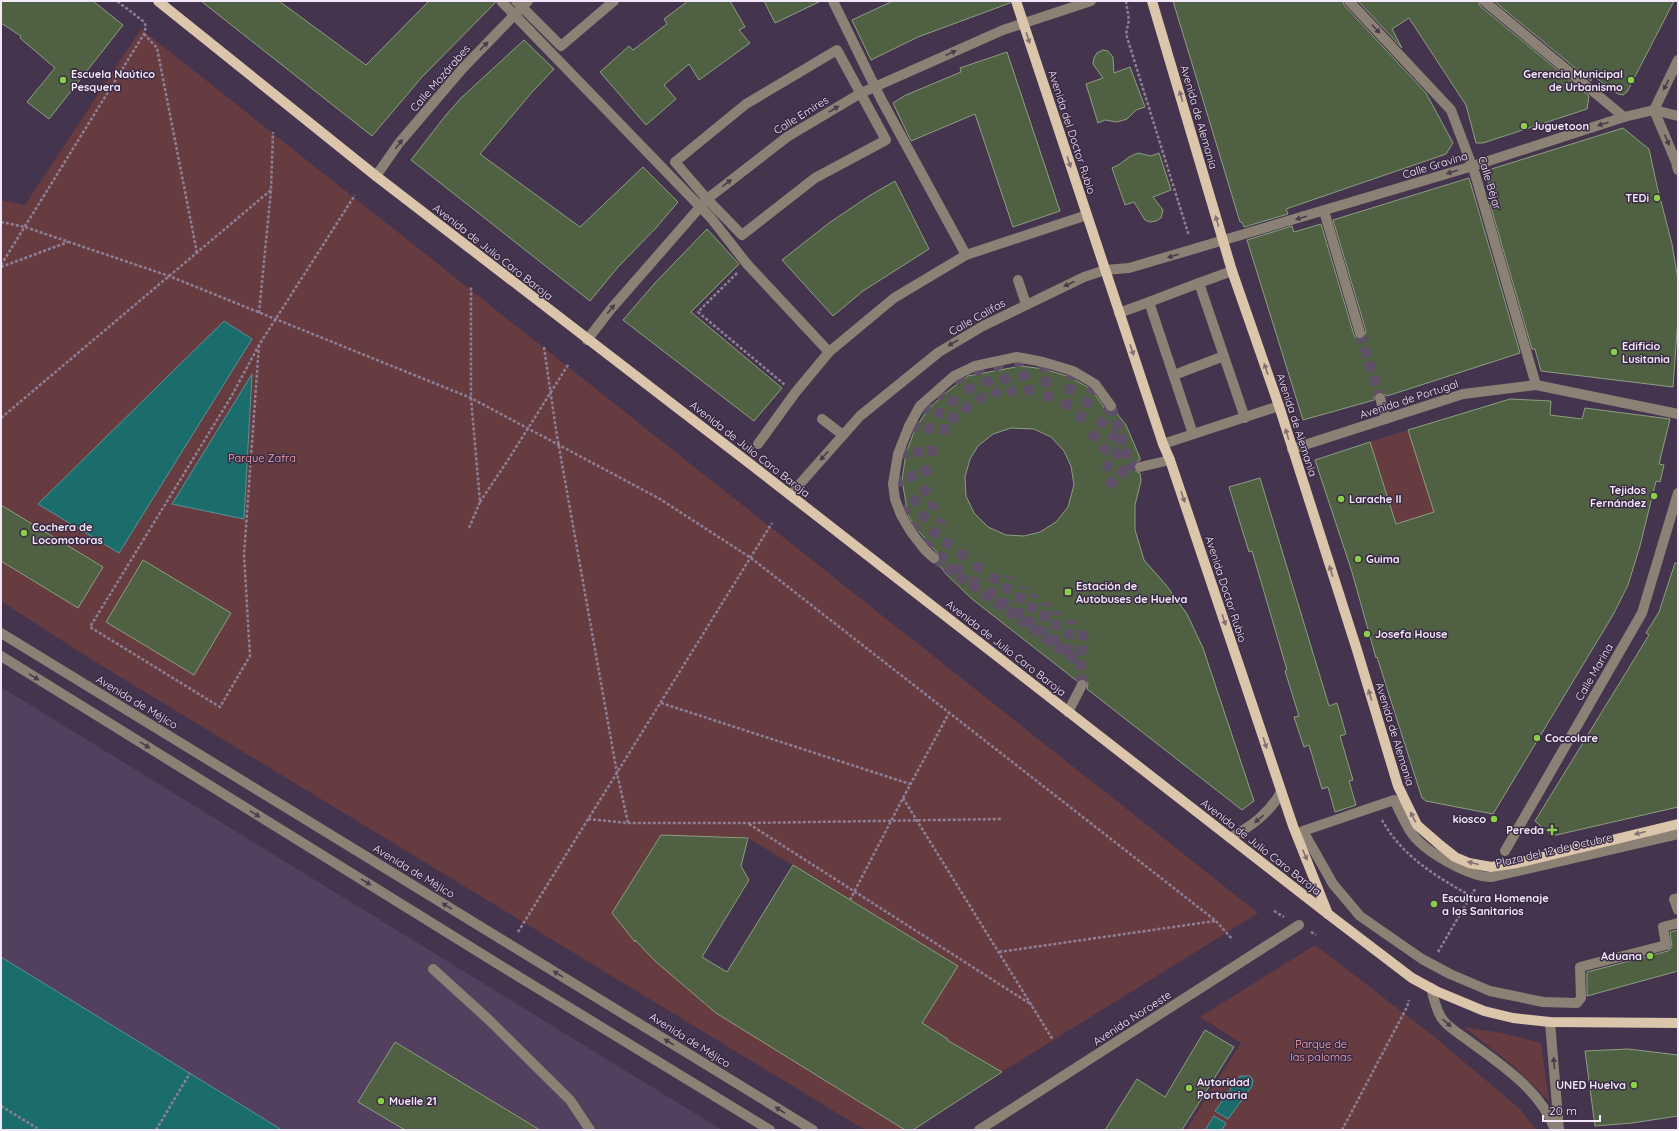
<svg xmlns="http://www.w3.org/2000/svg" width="1679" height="1131" font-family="Quicksand,sans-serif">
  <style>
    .built { fill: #533f5e }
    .green { fill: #673c41 }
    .water { fill: #1b6d6b; stroke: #5c9296 }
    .building { fill: #4f6043; stroke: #8c9f7f; fill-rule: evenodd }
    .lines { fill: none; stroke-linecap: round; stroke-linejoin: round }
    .minor-tunnel { stroke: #5f4f68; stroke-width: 10; stroke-dasharray: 10 5; stroke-linecap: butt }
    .path { stroke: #8e7f95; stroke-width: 2.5; stroke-dasharray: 3 2; stroke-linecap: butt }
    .minor { stroke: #8b8174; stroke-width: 10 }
    .major { stroke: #dbc5ab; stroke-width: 10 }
    .oneway { fill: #4a3b4e }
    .oneway2 { fill: #827072 }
    .poi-dot { fill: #89cf48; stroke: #3a2a44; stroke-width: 1.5 }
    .labels { text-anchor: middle; stroke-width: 3; stroke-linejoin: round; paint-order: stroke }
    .poi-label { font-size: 11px; font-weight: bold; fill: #f3e8f9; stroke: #3a2a44; text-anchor: start }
    .street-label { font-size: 11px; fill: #f3e8f9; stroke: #3a2a44 }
    .park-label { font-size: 11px; fill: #feaab2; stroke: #3a2a44 }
  </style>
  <rect width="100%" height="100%" fill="#45344e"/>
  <path class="built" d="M1 687 722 1130H282L1 957Z"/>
  <g class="green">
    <path d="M141 29 1258 913 1002 1072 947 1040 948 1039 922 1023 958 966 748 838 661 835 613 914 634 941H635L655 961 716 1013 905 1130H865L86 656 1 601V200L25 205Z"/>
    <path d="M1408 430 1434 512 1396 524 1370 442Z"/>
    <path d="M1315 945 1431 1034 1520 1109 1536 1130H1186L1241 1043 1200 1017Z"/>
    <path d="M1464 1027 1502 1033 1541 1043 1549 1101 1516 1068Z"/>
  </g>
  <g class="water">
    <path d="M224 321 252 339 119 553 38 504Z"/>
    <path d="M252 374 244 519 172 504Z"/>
    <path d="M1 957 282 1130H1Z"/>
    <path d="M1240 1076H1250L1253 1080 1252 1086 1228 1119 1215 1111Z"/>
    <path d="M1214 1116 1226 1123 1222 1130H1205Z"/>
  </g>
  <g class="building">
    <path d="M1 1H93L123 25 49 119 27 102 55 68 20 38 21 36 1 23Z"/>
    <path d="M201 1H279L366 65 429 1H495V3L422 77 372 136Z"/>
    <path d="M688 1H730L745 27 739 30 750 43 699 80 689 64 664 85 676 99 646 125 600 72 629 46 633 50 667 24 664 19Z"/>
    <path d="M764 1H821L775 23Z"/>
    <path d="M893 1H1010V3L918 37 871 60 852 20Z"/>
    <path d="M1173 1H1343L1344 5 1426 93 1453 143 1446 154 1286 209 1288 214 1244 227 1242 222H1240Z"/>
    <path d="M1358 1H1478L1480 6 1589 96 1587 109 1483 143H1476L1466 105 1409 18 1392 29 1402 48Z"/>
    <path d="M1494 1H1674L1627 92 1623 95 1618 94 1592 75 1591 81Z"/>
    <path d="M524 40 554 69 533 91 480 154 580 227 643 167 678 202 655 229 618 267 590 301 411 160 446 115 461 98Z"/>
    <path d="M1103 50 1108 51 1113 57 1114 73 1130 67 1145 107 1136 110 1127 119 1117 122 1105 120 1098 123 1086 84 1103 78 1093 64 1094 58 1097 53Z"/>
    <path d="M1007 52 1060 211 1013 227 975 114 911 141 893 103 906 95 961 72 960 68Z"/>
    <path d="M1623 128 1649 149 1657 186 1672 244 1678 280V317L1673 387 1541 371 1535 349H1532L1490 204 1494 203 1485 171Z"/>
    <path d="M1138 153 1151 156 1159 153 1171 190 1153 197 1163 210 1161 218 1156 221 1150 222 1145 220 1134 202 1125 205 1112 168 1120 164 1129 157Z"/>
    <path d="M1469 178 1520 353 1390 395 1386 396 1382 392H1378L1374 396V400L1303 420 1247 240 1292 226 1294 232 1321 224 1354 335 1356 338 1361 339 1365 337 1366 331 1333 220Z"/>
    <path d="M895 181 929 249 863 291 833 316 782 260 829 223 869 196Z"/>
    <path d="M707 229 739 264 691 312 782 388 754 421 623 320 655 283Z"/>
    <path d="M1021 366 1044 369 1070 377 1091 389 1106 410 1111 412 1115 411 1126 425 1140 458V460L1136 462 1134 466 1135 471 1140 473 1141 481 1135 505V530L1144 560 1166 585 1187 614 1203 648 1254 801 1242 810 1087 689 1088 684 1085 679H1081L1077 681 972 599 946 574 938 563 940 560V556L916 528 908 515 902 480 906 453 915 429 928 409 948 391 968 376ZM1011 428 1034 429 1051 437 1064 451 1071 466 1074 485 1068 507 1056 522 1040 532 1024 536 1006 535 988 527 974 513 966 496 965 477 970 459 978 446 993 434Z"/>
    <path d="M1510 399 1551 401 1550 415 1582 419 1585 408 1670 419 1659 464 1664 465 1660 482 1656 481 1640 546 1628 585 1613 615 1493 814 1426 801 1422 798 1377 657 1376 658 1352 572 1315 460 1370 442 1396 524 1434 512 1408 430Z"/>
    <path d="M1260 478 1329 706 1337 703 1346 734 1340 736 1353 780 1349 781 1356 805 1335 812 1328 787 1322 789 1309 745 1304 747 1294 717 1299 716 1285 671 1287 670 1252 551 1249 552 1229 487Z"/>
    <path d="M1 505 103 567 78 608 1 561Z"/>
    <path d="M143 560 231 613 194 675 106 622Z"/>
    <path d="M1675 563H1678V807L1552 836 1535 821 1649 635 1646 633 1659 612Z"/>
    <path d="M661 835 748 838 741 866 749 880 702 957 727 972 793 865 958 966 922 1023 948 1039 947 1040 1002 1072 913 1130H905L716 1013 655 961 635 940V942L612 913Z"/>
    <path d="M1678 930V971L1587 996V972L1668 951 1672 947 1670 932Z"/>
    <path d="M1205 1030 1234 1047 1182 1130H1105L1137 1079 1165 1097Z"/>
    <path d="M395 1042 540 1130H405L358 1102Z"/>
    <path d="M1628 1049 1678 1055V1116L1632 1123 1595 1126 1585 1051Z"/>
  </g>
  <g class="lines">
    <g class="minor-tunnel">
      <path d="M1360 333 1380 398"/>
      <path d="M1017 357 1031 396"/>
      <path d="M995 361 1014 395"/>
      <path d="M1043 362 1049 401"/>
      <path d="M975 366 999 396"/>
      <path d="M954 376 985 401"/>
      <path d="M935 392 971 410"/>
      <path d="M920 406 960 420"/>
      <path d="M1111 406 1130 465 1140 467"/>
      <path d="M1066 409 1073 371"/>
      <path d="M1079 421 1095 384"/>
      <path d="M909 426 950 430"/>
      <path d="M1092 440 1111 406"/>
      <path d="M1102 453 1119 428"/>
      <path d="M898 454 939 450"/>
      <path d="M1105 470 1124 445"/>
      <path d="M893 484 930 469"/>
      <path d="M1108 486 1130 465"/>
      <path d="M901 515 929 487"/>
      <path d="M911 532 935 503"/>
      <path d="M925 550 942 519"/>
      <path d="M934 558 1080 663"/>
      <path d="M940 562 952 534"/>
      <path d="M956 574 965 546"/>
      <path d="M974 587 980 557"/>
      <path d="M990 598 996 568"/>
      <path d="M1003 608 1009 576"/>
      <path d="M1017 618 1022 586"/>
      <path d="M1029 627 1034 594"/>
      <path d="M1042 636 1046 603"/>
      <path d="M1054 645 1057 611"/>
      <path d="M1067 654 1071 620"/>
      <path d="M1082 685 1080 663 1084 629"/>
    </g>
    <g class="path">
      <path d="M1126 1 1129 20 1126 34 1189 236"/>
      <path d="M144 34 157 48 197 253"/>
      <path d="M1 222 25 227 169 276 471 398 660 499 751 558 1216 921 1232 939"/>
      <path d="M1 265 144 34 146 26 143 21 117 1"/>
      <path d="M1 267 68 242"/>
      <path d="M737 273 698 312 785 385"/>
      <path d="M259 313 271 190 273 132"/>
      <path d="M259 345 244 555 250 656 220 707 90 627 231 397 259 345 355 195"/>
      <path d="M544 347 556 430 617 773 628 823"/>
      <path d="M1 418 271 190"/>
      <path d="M480 502 508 460 568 365"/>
      <path d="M469 528 480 502 471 398V286"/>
      <path d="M661 703 910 784"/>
      <path d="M903 798 1053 1040"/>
      <path d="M588 819 628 823H749L1001 819"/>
      <path d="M1382 820C1402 856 1435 876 1471 896"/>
      <path d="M749 824 1032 1005"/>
      <path d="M850 900 903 798 949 713"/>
      <path d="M1274 911 1284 917"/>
      <path d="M518 932 772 523"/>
      <path d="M1311 932 1316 935"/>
      <path d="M999 952 1215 921"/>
      <path d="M1438 952 1475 889"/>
      <path d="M1 1106 40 1130"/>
      <path d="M156 1130 190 1073"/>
      <path d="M1342 1130 1407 1007 1409 1000"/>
    </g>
    <g class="minor">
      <path d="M501 1 711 218 747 264 829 352 795 393 758 444"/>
      <path d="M516 1 561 46 614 1"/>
      <path d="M833 1 881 99 966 255 1087 215"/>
      <path d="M1349 1 1451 110 1475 174 1536 385"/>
      <path d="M1484 1 1624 117"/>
      <path d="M837 50 886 140 815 178 742 235 707 199 675 162 746 104Z"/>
      <path d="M1654 110 1676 162 1678 170"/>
      <path d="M1654 110 1678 60"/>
      <path d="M376 176 399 143 463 68 528 1"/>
      <path d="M1324 211 1360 333"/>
      <path d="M1232 271 1199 283 1245 418"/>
      <path d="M1018 280 1026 304"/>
      <path d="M1149 302 1199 283"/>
      <path d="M1119 313 1149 302 1193 434"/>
      <path d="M587 340 611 309 707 199 787 137 861 93 1003 30 1091 1"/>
      <path d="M829 352 894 298 966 255"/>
      <path d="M1174 375 1224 356"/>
      <path d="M1380 398 1386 419"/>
      <path d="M822 419 843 435"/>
      <path d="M1163 444 1279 406"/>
      <path d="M1292 449 1463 394 1536 385 1678 414"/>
      <path d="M1140 467 1170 460"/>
      <path d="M790 495 860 416 939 352 983 326 1084 277 1105 270 1129 268 1197 248 1473 166 1624 117 1654 110 1678 116"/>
      <path d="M934 558 925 550 911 532 901 515 895 499 893 484 898 454 909 426 920 406 954 376 975 366 1017 357 1043 362 1073 371 1095 384 1111 406"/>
      <path d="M1 633 813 1130"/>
      <path d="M1 656 498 964 770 1130"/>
      <path d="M1068 712 1082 685"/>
      <path d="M1678 834 1492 877C1468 877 1423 851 1410 831 1404 821 1399 810 1394 800L1303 831 1333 884 1360 916 1422 959 1450 974 1490 991 1543 1002 1577 1003 1581 998 1580 967 1666 945 1663 927 1678 923"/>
      <path d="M1230 838C1251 826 1269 814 1281 792"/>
      <path d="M1505 851 1642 613 1678 493"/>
      <path d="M1678 898 1674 899 1678 910"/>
      <path d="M433 969 488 1019 570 1100 590 1130"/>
      <path d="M1431 988C1434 999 1436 1011 1443 1020 1449 1028 1461 1035 1469 1041 1501 1065 1541 1090 1555 1130"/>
      <path d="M1550 1022 1559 1130"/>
      <path d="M979 1130 1299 925"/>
    </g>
    <g class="major">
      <path d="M158 1 376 176 749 463 1328 914 1412 978 1436 991 1484 1011 1513 1018 1550 1022 1678 1023"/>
      <path d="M1016 1 1163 444 1170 460 1293 826 1328 914"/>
      <path d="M1152 1 1232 271 1279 406 1357 650 1398 786 1417 825 1440 845 1455 857 1469 863 1491 867 1517 863 1678 824"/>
    </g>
  </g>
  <defs><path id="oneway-solid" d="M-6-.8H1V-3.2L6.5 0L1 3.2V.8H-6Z"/></defs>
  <g class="oneway">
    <use href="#oneway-solid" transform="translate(1376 29) rotate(46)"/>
    <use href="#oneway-solid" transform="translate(484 46) rotate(-46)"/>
    <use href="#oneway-solid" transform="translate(951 53) rotate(-24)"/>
    <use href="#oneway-solid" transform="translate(1666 85) rotate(116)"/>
    <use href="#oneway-solid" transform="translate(834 109) rotate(-31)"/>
    <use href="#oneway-solid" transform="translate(1603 124) rotate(162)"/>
    <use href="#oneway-solid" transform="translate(1667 140) rotate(67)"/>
    <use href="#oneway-solid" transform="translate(399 144) rotate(-53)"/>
    <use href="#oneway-solid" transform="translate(1452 172) rotate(163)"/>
    <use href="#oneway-solid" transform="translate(727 183) rotate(-38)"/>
    <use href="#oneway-solid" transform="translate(1301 218) rotate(164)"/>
    <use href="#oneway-solid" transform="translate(1173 256) rotate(164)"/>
    <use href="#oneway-solid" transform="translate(1069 284) rotate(156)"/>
    <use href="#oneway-solid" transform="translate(611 309) rotate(-51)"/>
    <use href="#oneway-solid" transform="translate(953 343) rotate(150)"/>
    <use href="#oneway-solid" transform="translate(824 456) rotate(132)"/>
    <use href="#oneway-solid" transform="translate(34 677) rotate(32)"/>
    <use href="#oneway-solid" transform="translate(145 745) rotate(32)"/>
    <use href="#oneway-solid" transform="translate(255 814) rotate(32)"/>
    <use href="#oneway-solid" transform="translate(1259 819) rotate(140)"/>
    <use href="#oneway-solid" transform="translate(366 882) rotate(32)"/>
    <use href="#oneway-solid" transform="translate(447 906) rotate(-149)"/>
    <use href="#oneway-solid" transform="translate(558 974) rotate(-148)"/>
    <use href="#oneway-solid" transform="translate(1447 1023) rotate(42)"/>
    <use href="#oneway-solid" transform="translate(669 1042) rotate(-148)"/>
    <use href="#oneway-solid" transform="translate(1554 1063) rotate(-94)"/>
    <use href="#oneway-solid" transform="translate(780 1110) rotate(-148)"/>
  </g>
  <g class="oneway2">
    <use href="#oneway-solid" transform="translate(1028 38) rotate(72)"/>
    <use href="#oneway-solid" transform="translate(1181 96) rotate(-106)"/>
    <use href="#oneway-solid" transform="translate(1069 162) rotate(72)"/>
    <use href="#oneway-solid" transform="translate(1217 221) rotate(-106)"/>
    <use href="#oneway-solid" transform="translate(1132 350) rotate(72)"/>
    <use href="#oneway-solid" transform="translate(1266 369) rotate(-109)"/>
    <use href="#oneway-solid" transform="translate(1287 434) rotate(-107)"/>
    <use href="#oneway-solid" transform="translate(1183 497) rotate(71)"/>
    <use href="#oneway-solid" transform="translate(1331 571) rotate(-108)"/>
    <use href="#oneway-solid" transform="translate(1224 620) rotate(72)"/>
    <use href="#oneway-solid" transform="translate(1370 695) rotate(-107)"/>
    <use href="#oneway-solid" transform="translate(1265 743) rotate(72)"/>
    <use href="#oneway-solid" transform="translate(1413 817) rotate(-117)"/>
    <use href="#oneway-solid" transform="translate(1640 833) rotate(166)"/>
    <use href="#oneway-solid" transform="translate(1305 855) rotate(67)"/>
    <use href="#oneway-solid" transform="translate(1473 863) rotate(-166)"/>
  </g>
  <g class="poi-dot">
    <circle cx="63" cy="80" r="4"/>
    <circle cx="1631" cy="80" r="4"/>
    <circle cx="1524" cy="126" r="4"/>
    <circle cx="1657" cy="198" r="4"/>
    <circle cx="1614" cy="352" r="4"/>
    <circle cx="1654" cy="496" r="4"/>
    <circle cx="1341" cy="499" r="4"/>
    <circle cx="24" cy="533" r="4"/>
    <circle cx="1358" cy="559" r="4"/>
    <rect x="1064" y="588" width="8" height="8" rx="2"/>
    <circle cx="1367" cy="634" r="4"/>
    <circle cx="1537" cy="738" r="4"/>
    <circle cx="1494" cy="819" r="4"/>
    <path d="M1550 824h4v4h4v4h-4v4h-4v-4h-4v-4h4z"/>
    <circle cx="1434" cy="904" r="4"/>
    <circle cx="1650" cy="956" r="4"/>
    <circle cx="1634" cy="1085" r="4"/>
    <circle cx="1189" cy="1088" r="4"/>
    <circle cx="381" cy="1101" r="4"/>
  </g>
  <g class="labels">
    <g class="poi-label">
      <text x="71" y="78">Escuela Naútico<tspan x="71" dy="13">Pesquera</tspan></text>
      <text x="1623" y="78" text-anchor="end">Gerencia Municipal<tspan x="1623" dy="13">de Urbanismo</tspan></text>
      <text x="1532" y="130">Juguetoon</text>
      <text x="1649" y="202" text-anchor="end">TEDi</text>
      <text x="1622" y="350">Edificio<tspan x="1622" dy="13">Lusitania</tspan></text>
      <text x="1646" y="494" text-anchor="end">Tejidos<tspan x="1646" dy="13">Fernández</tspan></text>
      <text x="1349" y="503">Larache II</text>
      <text x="32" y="531">Cochera de<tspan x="32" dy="13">Locomotoras</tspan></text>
      <text x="1366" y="563">Guima</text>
      <text x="1076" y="590">Estación de<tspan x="1076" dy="13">Autobuses de Huelva</tspan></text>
      <text x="1375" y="638">Josefa House</text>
      <text x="1545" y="742">Coccolare</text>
      <text x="1486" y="823" text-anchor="end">kiosco</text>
      <text x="1544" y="834" text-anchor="end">Pereda</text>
      <text x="1442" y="902">Escultura Homenaje<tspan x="1442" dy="13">a los Sanitarios</tspan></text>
      <text x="1642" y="960" text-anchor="end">Aduana</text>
      <text x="1197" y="1086">Autoridad<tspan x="1197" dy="13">Portuaria</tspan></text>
      <text x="1626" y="1089" text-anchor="end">UNED Huelva</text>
      <text x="389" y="1105">Muelle 21</text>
    </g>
    <g class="street-label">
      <text transform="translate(440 78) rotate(-49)" y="4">Calle Mozárabes</text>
      <text transform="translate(801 115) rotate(-32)" y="4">Calle Emires</text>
      <text transform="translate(1199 117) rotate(74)" y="4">Avenida de Alemania</text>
      <text transform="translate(1072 132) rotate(72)" y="4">Avenida del Doctor Rubio</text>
      <text transform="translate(1435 165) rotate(-17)" y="4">Calle Gravina</text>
      <text transform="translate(1490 183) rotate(73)" y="4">Calle Béjar</text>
      <text transform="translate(493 252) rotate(38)" y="4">Avenida de Julio Caro Baroja</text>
      <text transform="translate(977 317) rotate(-29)" y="4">Calle Califas</text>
      <text transform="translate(1409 399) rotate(-18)" y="4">Avenida de Portugal</text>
      <text transform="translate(1297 425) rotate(72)" y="4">Avenida de Alemania</text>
      <text transform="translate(750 449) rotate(38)" y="4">Avenida de Julio Caro Baroja</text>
      <text transform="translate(1226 589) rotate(72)" y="4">Avenida Doctor Rubio</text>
      <text transform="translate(1006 648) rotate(38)" y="4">Avenida de Julio Caro Baroja</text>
      <text transform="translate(1594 672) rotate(-60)" y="4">Calle Marina</text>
      <text transform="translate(137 702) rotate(31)" y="4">Avenida de Méjico</text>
      <text transform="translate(1395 734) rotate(73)" y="4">Avenida de Alemania</text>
      <text transform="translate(1261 847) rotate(38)" y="4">Avenida de Julio Caro Baroja</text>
      <text transform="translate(1554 850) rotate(-13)" y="4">Plaza del 12 de Octubre</text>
      <text transform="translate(414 871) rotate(31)" y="4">Avenida de Méjico</text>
      <text transform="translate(1132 1018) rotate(-33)" y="4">Avenida Noroeste</text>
      <text transform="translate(690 1040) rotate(32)" y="4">Avenida de Méjico</text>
    </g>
    <g class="park-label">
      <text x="262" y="462">Parque Zafra</text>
      <text x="1321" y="1048">Parque de<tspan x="1321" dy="13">las palomas</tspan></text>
    </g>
  </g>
  <rect width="1679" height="1131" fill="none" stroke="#f3e8f9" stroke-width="4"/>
  <path d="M1543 1115v6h57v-6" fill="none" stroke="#f3e8f9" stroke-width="2"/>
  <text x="1549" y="1115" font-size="12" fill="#f3e8f9" stroke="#3a2a44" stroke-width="3" paint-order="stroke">20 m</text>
</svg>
